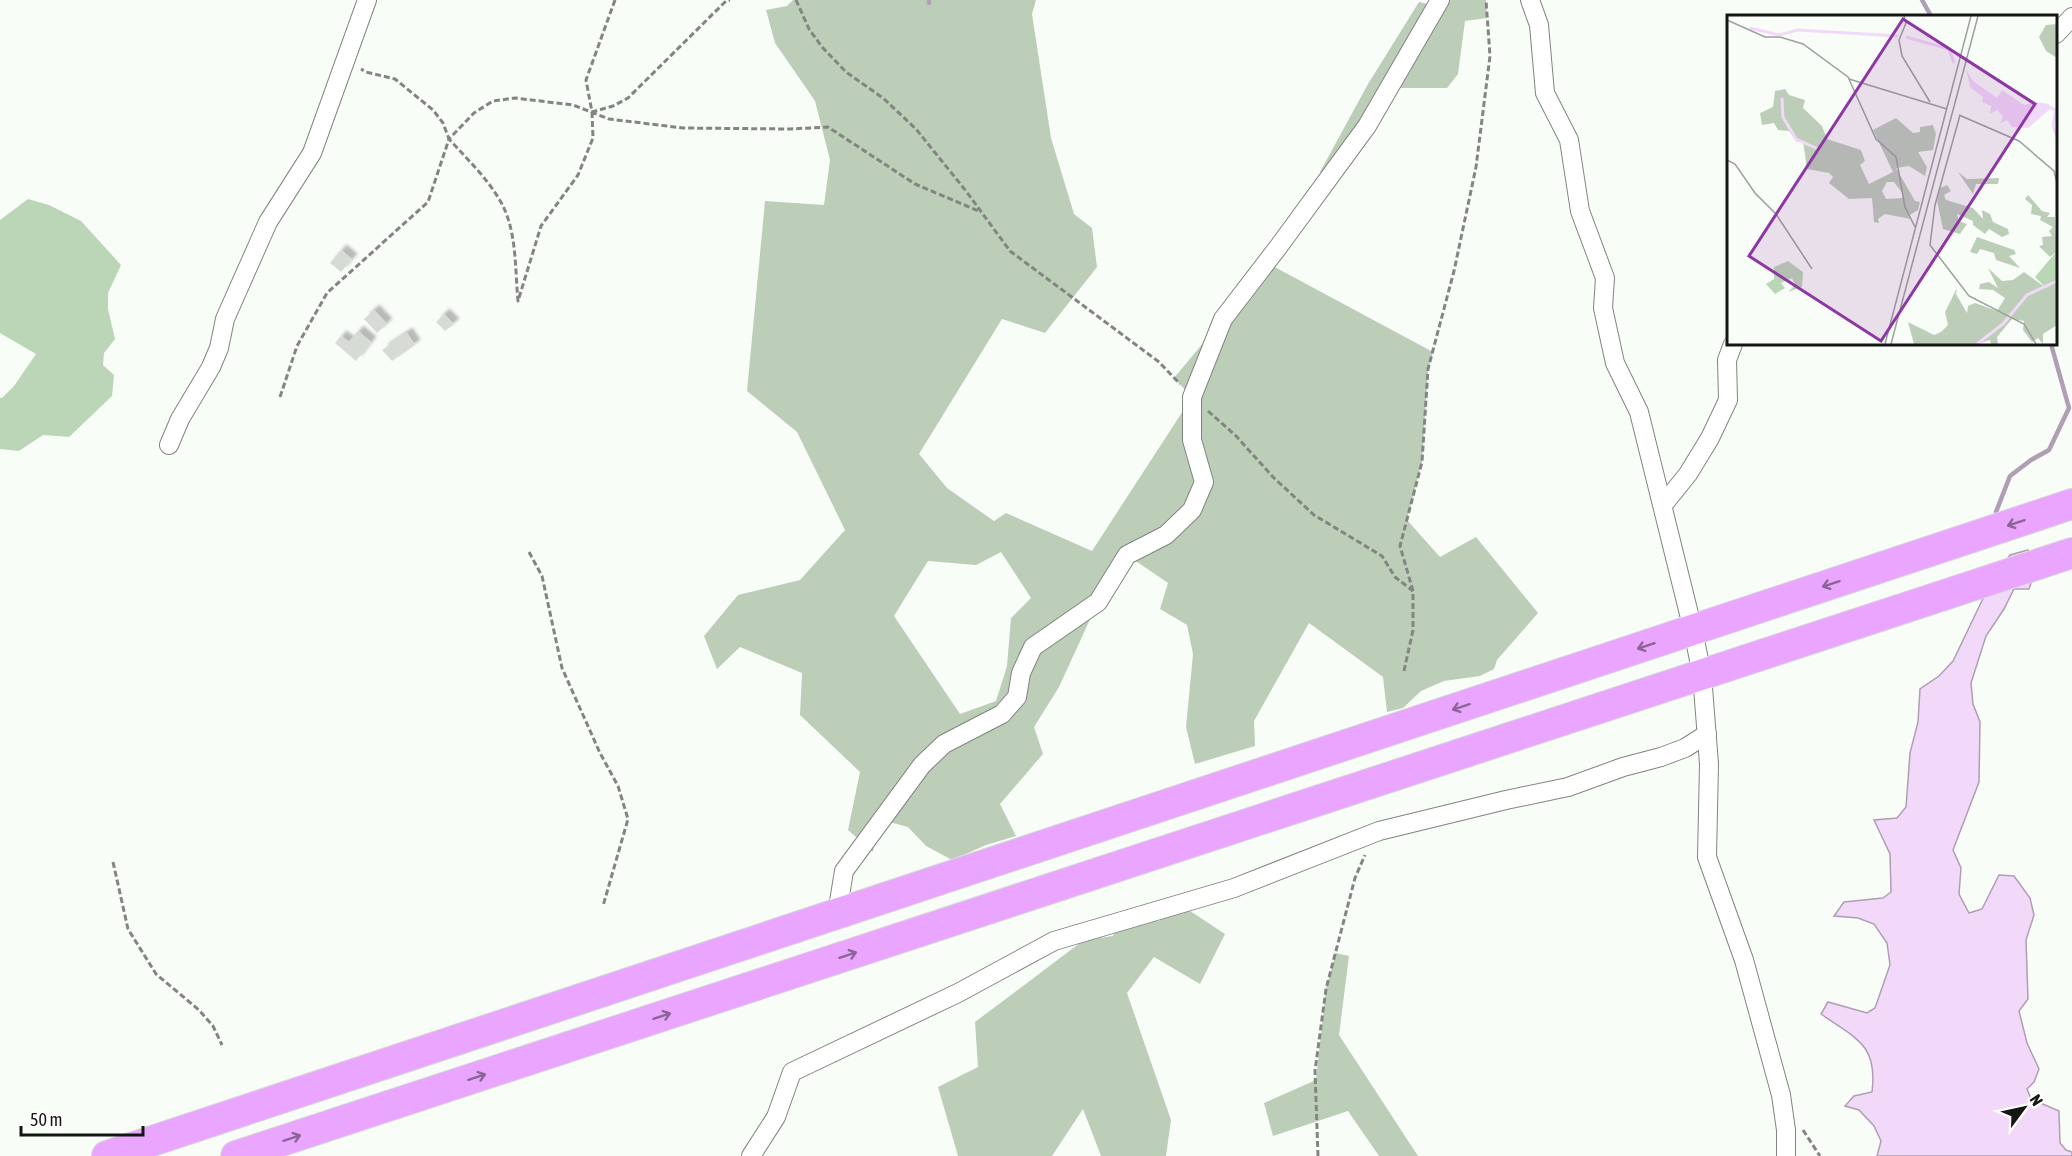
<svg xmlns="http://www.w3.org/2000/svg" width="2072" height="1156" font-family="'Asap Condensed',sans-serif">
  <style>
    .green { fill: #bcceb8; fill-rule: evenodd }
    .forest { fill: #bbd6b6 }
    .water { fill: #f2d9f9; stroke: #af9eb4; stroke-width: 1.5 }
    .lines { fill: none; stroke-linecap: round; stroke-linejoin: round }
    .stream { stroke: #af9eb4; stroke-width: 4.5 }
    .building { fill: #d6dbd5; filter: url(#shadow) }
    .minor-casing { stroke: #818580; stroke-width: 20 }
    .trunk-casing { stroke: #d9dad9; stroke-width: 32 }
    .path { stroke: #828581; stroke-width: 3; stroke-dasharray: 6 3; stroke-linecap: butt }
    .minor { stroke: #fff; stroke-width: 18 }
    .trunk { stroke: #eaa6fe; stroke-width: 30 }
    .oneway { stroke: #8a6595 }
    .inset-river { fill: none; stroke: #f2d9f9; stroke-width: 3 }
    .inset-road { fill: none; stroke: #9da19d; stroke-width: 1.5 }
    .view { fill: #8c37a4; fill-opacity: 0.15; stroke: #8c37a4; stroke-width: 3 }
    .inset-edge { fill: none; stroke: #141614; stroke-width: 3 }
  </style>
  <defs>
    <filter id="shadow"><feDropShadow dx="5.5" dy="-5.5" stdDeviation="1.5" flood-color="#0004"/></filter>
  </defs>
  <rect width="100%" height="100%" fill="#f9fdf8"/>
  <g class="green">
    <path d="M793 0H1036L1032 14 1051 138 1074 214 1092 228 1097 267 1045 333 1002 319 919 454 947 488 994 521 1006 513 1092 551 1192 397 1174 378 1223 319 1267 263 1433 352 1428 370 1422 462 1407 520 1440 557 1476 537 1538 613 1497 660 1494 669 1480 676 1444 681 1421 691 1403 708 1387 712 1383 677 1309 623 1254 721 1255 746 1195 764 1186 727 1193 654 1187 625 1160 609 1168 583 1127 555 1098 602 1059 687 1034 727 1043 754 1000 804 1016 836 986 845 952 860 926 846 908 827 878 819 873 852 848 830 860 772 800 715 802 673 740 647 717 669 704 636 738 595 800 580 845 530 797 432 747 391 765 201 824 205 830 160 815 101 775 43 766 10 787 6ZM1001 552 1031 598 1011 618 1007 666 996 701 960 714 894 616 928 561 976 565Z"/>
    <path d="M1440 0H1486L1487 18 1465 21 1458 74 1447 88H1389L1328 179 1320 172 1368 84 1419 2 1437 6Z"/>
    <path d="M1178 903 1225 934 1200 984 1154 957 1127 993 1171 1120 1166 1156H1101L1083 1109 1052 1156H958L938 1087 978 1067 975 1022 1084 940 1113 936 1124 911 1159 921Z"/>
    <path d="M1336 953 1349 956 1339 1035 1418 1156H1379L1348 1111 1273 1136 1264 1103 1316 1080 1326 989Z"/>
  </g>
  <path class="forest" d="M28 199 49 205 81 221 121 265 108 293V309L115 339 104 353 103 365 114 375 112 396 69 437 43 435 19 451 0 449V398H2L14 386 36 354 0 333V220Z"/>
  <path class="water" d="M2028 550 2035 572 2029 589H2014L2004 609 1986 636 1971 683 1973 704 1980 722 1979 782 1953 850 1961 868 1959 894 1969 913 1982 909 1999 875 2014 876 2030 898 2034 915 2026 940 2028 999 2019 1011 2027 1043 2039 1069 2034 1082 2027 1089 2031 1099 2059 1111 2060 1143 2066 1150 2072 1152V1156H1877L1881 1141 1874 1126 1859 1110 1845 1106 1854 1096 1872 1092C1878 1044 1856 1039 1821 1014L1828 1002 1867 1013 1875 1008 1890 965 1887 943 1874 924 1858 918 1834 916 1844 902 1883 898 1891 892 1890 854 1874 820 1897 818 1906 807 1910 753 1918 722 1920 689 1939 676 1953 661 1989 586 2010 555Z"/>
  <g class="lines">
    <g class="stream">
      <path d="M929 0V3"/>
      <path d="M1922 0 1931 16"/>
      <path d="M1996 512 2010 476 2031 460 2049 450 2069 408 2051 344"/>
    </g>
  </g>
  <g class="building">
    <path d="M341 250 352 259 341 272 330 263Z"/>
    <path d="M374 310 387 324 377 333 364 319Z"/>
    <path d="M444 314 454 324 445 331 436 322Z"/>
    <path d="M358 331 371 342 356 361 335 343 341 336 349 342Z"/>
    <path d="M407 333 415 345 392 361 382 350Z"/>
  </g>
  <g class="lines">
    <defs>
      <g id="minor">
        <path d="M1530 0 1539 25 1545 93 1569 140 1580 211 1605 278 1603 308 1615 363 1639 412 1693 630 1702 675 1709 764 1707 857 1744 960 1781 1095 1786 1130V1156"/>
        <path d="M2056 34 2072 17"/>
        <path d="M169 445 180 419 211 367 219 348 225 319 268 222 312 153 367 0"/>
        <path d="M1663 505 1688 474 1710 438 1728 400 1727 360 1733 344"/>
        <path d="M837 914 844 871 922 765 944 744 1002 714 1017 697 1021 673 1033 647 1098 602 1127 555 1166 535 1192 510 1204 482 1192 440V397L1223 319 1279 246 1367 126 1440 0"/>
        <path d="M751 1156 776 1117 792 1072 958 993 1054 941 1234 888 1379 831 1506 800 1568 787 1623 767 1661 757 1685 748 1707 734"/>
      </g>
      <g id="trunk">
        <path d="M107 1156 2072 504"/>
        <path d="M236 1156 2072 553"/>
      </g>
    </defs>
    <use href="#minor" class="minor-casing"/>
    <use href="#trunk" class="trunk-casing"/>
    <g class="path">
      <path d="M615 0 586 80 592 112 613 106 628 98 726 1 730 0"/>
      <path d="M796 0 809 29 822 47 846 72 883 98 916 129 966 191 1010 251 1159 362 1180 384"/>
      <path d="M592 112 593 138 578 175 541 226 518 301C515 270 517 233 502 204 489 180 468 160 449 139L474 113 493 101 515 98 573 105 609 119 683 128 790 129 828 127 915 184 981 212"/>
      <path d="M280 397 297 346 327 293 428 202 449 139 443 123 433 110 395 79 366 72 361 69"/>
      <path d="M1208 411 1236 436 1273 477 1314 515 1382 556 1395 577 1413 591"/>
      <path d="M529 552 542 576 562 668 600 753 618 786 628 819 603 906"/>
      <path d="M1404 671 1413 630V591L1400 546 1422 462 1428 369 1454 271 1476 167 1490 56 1486 0"/>
      <path d="M113 862 128 929 156 974 199 1010 213 1026 222 1045"/>
      <path d="M1803 1130 1820 1156"/>
      <path d="M1318 1156 1315 1071 1326 989 1355 878 1365 855"/>
    </g>
    <use href="#minor" class="minor"/>
    <use href="#trunk" class="trunk"/>
  </g>
  <defs><path id="oneway-shaft" d="M-6 0H5M1.5-3L5.5 0L1.5 3" fill="none" stroke-width="1.6" stroke-linecap="round" stroke-linejoin="round" transform="scale(1.5)"/></defs>
  <g class="oneway">
    <use href="#oneway-shaft" transform="translate(2016 523) rotate(162)"/>
    <use href="#oneway-shaft" transform="translate(1831 584) rotate(162)"/>
    <use href="#oneway-shaft" transform="translate(1646 646) rotate(162)"/>
    <use href="#oneway-shaft" transform="translate(1461 707) rotate(162)"/>
    <use href="#oneway-shaft" transform="translate(848 955) rotate(-18)"/>
    <use href="#oneway-shaft" transform="translate(662 1016) rotate(-18)"/>
    <use href="#oneway-shaft" transform="translate(477 1077) rotate(-18)"/>
    <use href="#oneway-shaft" transform="translate(292 1138) rotate(-18)"/>
  </g>
  <g transform="translate(1727 15)">
    <rect width="330" height="330" fill="#f9fdf8"/>
    <path d="M330 9V43L319 36 312 22 319 10ZM58 74 62 80 78 85 76 93 95 111 100 124 134 135 138 146 133 150 142 169 166 157 146 115 169 103 186 118 193 117V112L206 110 209 119 206 135 191 137 200 152 198 161 182 151 169 153 188 186 193 187 191 195 181 201 184 204 158 199 151 204 152 208 147 207 145 183 122 184 102 168 106 162 102 158 80 154 76 126 70 127 62 116 51 115 47 108 35 110 33 98 46 92 48 76ZM160 167H167L176 179 175 183 159 184 155 176ZM231 157 240 164 272 163 271 169H249L246 179ZM220 170 224 176 217 180 219 185 246 193 256 204 255 195 263 199 266 207 281 214 282 219 275 222 262 214 258 219 246 210V206L230 199 232 206 240 209 233 219 216 214 210 186 213 173ZM301 180 315 196 323 198 320 202H328L329 237 323 242 312 231 316 230 315 222 325 221 322 216 326 212 313 205 314 201 304 199 305 190 298 184ZM250 222 287 235 289 239 282 241 293 253 269 245 267 238 253 234 250 239 243 237ZM261 253 275 266 286 265 297 257 319 273 330 266V310L316 319V329L311 323 305 327 296 315 297 306 285 304 270 322 271 329H264L263 325 250 329H187L181 307 207 320 214 317 221 310 218 297 230 273 229 279 240 298 241 291 248 288 270 296 278 283 266 275 252 274 253 269 262 267 271 273Z" fill="#bcceb8" fill-rule="evenodd"/>
    <path d="M330 218V266L319 273 308 262 329 237 324 230ZM61 246 76 257 75 272 61 277 68 270 65 263 54 268 58 273 48 279 39 269 47 264V252Z" fill="#bbd6b6"/>
    <path d="M239 54 246 66 270 83 275 75 297 90 310 87 322 89 323 94 301 113 285 112 280 105 273 108 276 101 270 95 263 99 264 91 255 87 256 82 243 72Z" fill="#f2d9f9"/>
    <path class="inset-river" d="M23 13 52 20 71 15 171 21M179 22 222 34 227 48M55 83 56 102 69 124 91 134M321 92 329 95 326 111 330 122M250 329 276 309 300 280 330 266"/>
    <path class="inset-road" d="M177 1 179 8 172 25 175 41 203 87M0 5 38 22H53L76 29 121 62 149 124 169 142 178 192 188 212M122 64 220 94M232 100 292 126 327 156 330 168M233 100 208 190 203 230 242 281 297 309 309 329M0 145 8 149 28 178 49 199 85 254M158 329 244 1M164 329 251 1"/>
    <path class="view" d="M176 4 308 89 154 326 22 241Z"/>
    <rect width="330" height="330" class="inset-edge"/>
  </g>
  <g transform="translate(2024 1108) rotate(57)" stroke="#ffffff" stroke-width="4.5" paint-order="stroke">
  <path d="M0-4.5L10 22L0 15L-10 22Z" fill="#141614"/>
  <text y="-9" font-size="16" font-weight="bold" text-anchor="middle" fill="#141614">N</text>
  </g>
  <path d="M21 1126v9h122v-9" fill="none" stroke="#141614" stroke-width="3"/>
  <text x="30" y="1126" font-size="18" fill="#141614" stroke="#ffffff" stroke-width="4.5" paint-order="stroke">50 m</text>
</svg>
